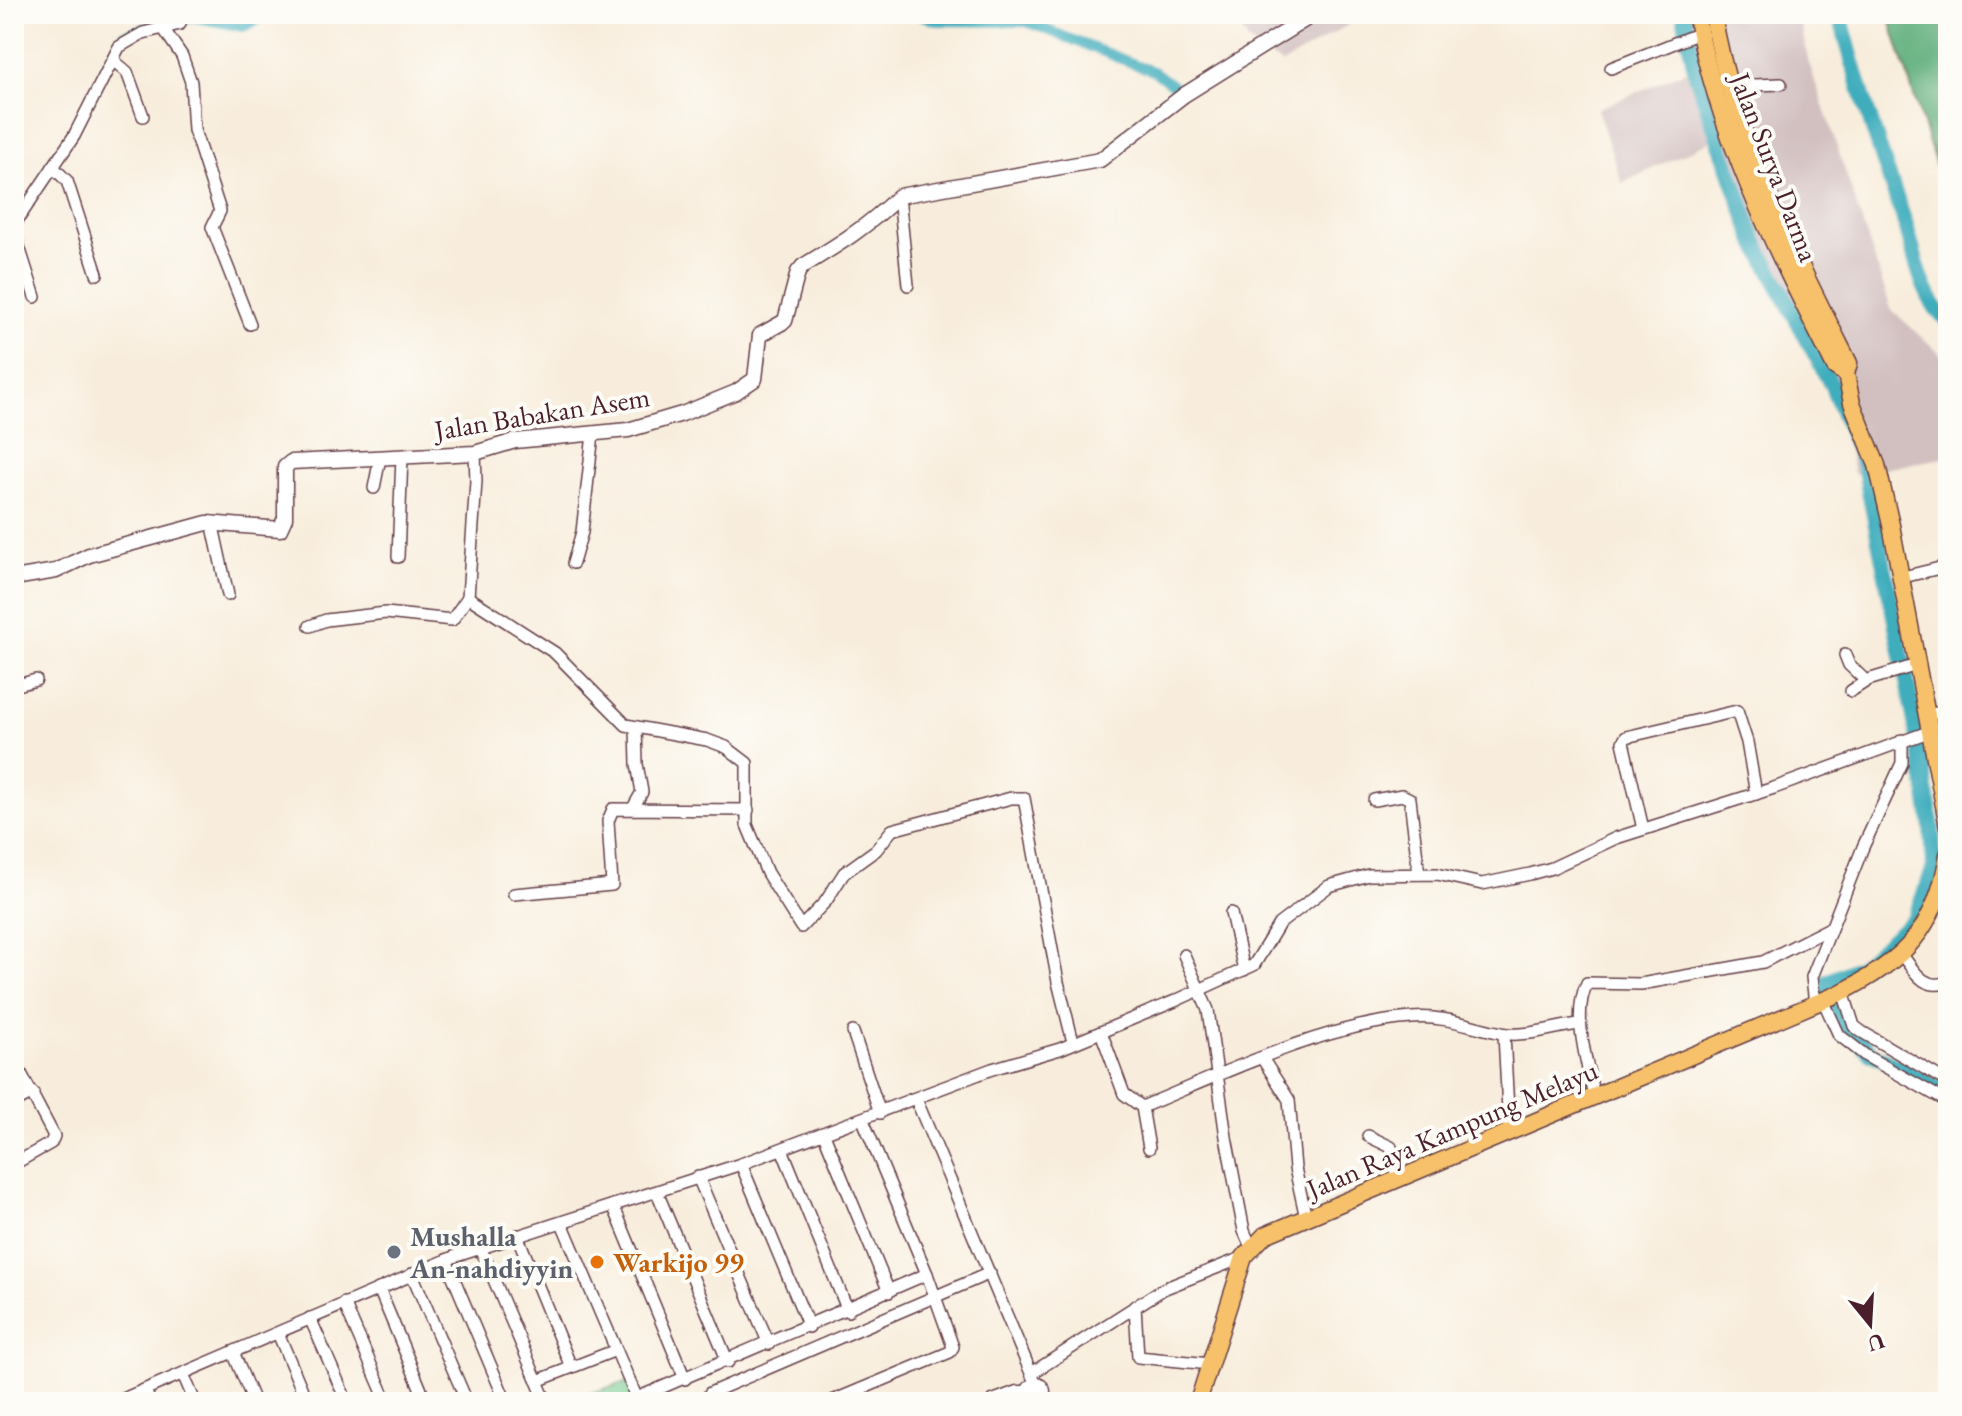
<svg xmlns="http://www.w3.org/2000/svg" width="1962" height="1416" font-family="'EB Garamond',serif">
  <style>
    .industrial { fill: #d2bfc0 }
    .green { fill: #73ca8f; stroke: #5e745d; stroke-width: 2 }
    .forest { fill: #5eae7a; stroke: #546652; stroke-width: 2 }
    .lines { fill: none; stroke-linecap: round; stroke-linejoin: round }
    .canal { stroke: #3fadbd; stroke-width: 10 }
    .river { stroke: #3fadbd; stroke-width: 16 }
    .minor-casing { stroke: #643e46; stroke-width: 14 }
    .tertiary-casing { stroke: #643e46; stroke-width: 17 }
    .primary-casing { stroke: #643e46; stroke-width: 19 }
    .minor { stroke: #fff; stroke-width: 11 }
    .tertiary { stroke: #fff; stroke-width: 14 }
    .primary { stroke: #f6c16b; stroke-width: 16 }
    .worship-dot { fill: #6b7280; stroke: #fdfcf7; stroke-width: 3 }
    .food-dot { fill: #e8710a; stroke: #fdfcf7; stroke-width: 3 }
    .labels { text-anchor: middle; stroke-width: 8; stroke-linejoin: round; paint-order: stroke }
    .street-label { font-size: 28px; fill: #4a1f2b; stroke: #fdfcf7 }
    .worship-label { font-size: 28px; font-weight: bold; fill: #5b616d; stroke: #fdfcf7; text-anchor: start }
    .food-label { font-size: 28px; font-weight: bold; fill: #c56008; stroke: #fdfcf7; text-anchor: start }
  </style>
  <rect width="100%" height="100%" fill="#fdfcf7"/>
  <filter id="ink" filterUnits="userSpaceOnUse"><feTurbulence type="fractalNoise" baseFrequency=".0125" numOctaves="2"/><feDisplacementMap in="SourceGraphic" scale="16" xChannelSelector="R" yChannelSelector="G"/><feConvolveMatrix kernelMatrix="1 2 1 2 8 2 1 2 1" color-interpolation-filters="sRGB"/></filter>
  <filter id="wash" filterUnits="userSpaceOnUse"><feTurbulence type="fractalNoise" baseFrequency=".006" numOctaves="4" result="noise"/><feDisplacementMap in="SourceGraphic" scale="32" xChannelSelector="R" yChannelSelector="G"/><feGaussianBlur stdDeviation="1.8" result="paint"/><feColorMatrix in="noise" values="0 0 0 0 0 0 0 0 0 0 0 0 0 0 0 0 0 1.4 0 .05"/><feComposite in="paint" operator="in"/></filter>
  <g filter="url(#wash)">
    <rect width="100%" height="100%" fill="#f8eddc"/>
    <g class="industrial">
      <path d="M1248 14H1352L1356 20 1282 64 1249 42 1241 30Z"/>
      <path d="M1680 14H1798L1809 63 1891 309 1948 361V457L1854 474 1843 422 1748 231 1713 140 1622 183 1597 109 1691 69Z"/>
    </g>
    <path class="green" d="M628 1382 636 1402H560Z"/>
    <path class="forest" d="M1888 14H1940L1948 35V203Z"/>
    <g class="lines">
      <g class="canal">
        <path d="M918 14 936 21 1027 22 1155 72 1179 90 1189 84"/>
        <path d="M169 22 193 17 243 27 270 14"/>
        <path d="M115 50 124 35 146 28"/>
      </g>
      <g class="river">
        <path d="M1684 14 1696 75 1753 237 1832 386 1864 465 1918 737 1932 827 1934 868 1914 920 1862 966 1825 983 1839 1021 1871 1053 1948 1093"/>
        <path d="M1840 14C1857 84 1880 152 1904 220 1915 252 1921 299 1948 321"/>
      </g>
    </g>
  </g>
  <g filter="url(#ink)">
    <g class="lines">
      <defs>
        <g id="minor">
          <path d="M163 28 182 56 191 82 194 130 220 211 212 227 250 324"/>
          <path d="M113 60 127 72 143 116"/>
          <path d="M1611 68 1700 33"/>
          <path d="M1731 91 1755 85 1781 84"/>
          <path d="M53 167 67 181 97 274"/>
          <path d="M899 196 908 285"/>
          <path d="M14 225 74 136 119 47 143 33 180 24"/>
          <path d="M14 231 35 297"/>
          <path d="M475 453 476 481 468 597 555 653 626 725 707 740 726 747 747 763V825L767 873 801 927 826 901 844 873 876 850 892 830 1011 798H1024L1058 982 1073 1042"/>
          <path d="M374 488 380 458"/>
          <path d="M212 522 228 595"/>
          <path d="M398 557 402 457"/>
          <path d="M573 563 582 532 593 434"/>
          <path d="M1899 578 1948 566"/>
          <path d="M310 626 326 620 386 613 452 620 468 597"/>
          <path d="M1845 655 1849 665 1866 681"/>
          <path d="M14 686 36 680"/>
          <path d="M1851 691 1868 680 1917 665"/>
          <path d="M1928 715 1948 710"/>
          <path d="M1374 800 1402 795 1410 799 1419 874"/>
          <path d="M633 808 642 792 637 764 636 727"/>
          <path d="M1643 829 1623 742 1626 737 1737 711 1747 742 1756 794"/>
          <path d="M514 894 612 885 608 821 613 809 748 810"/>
          <path d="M1231 913 1244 970"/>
          <path d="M1184 955 1208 1010 1226 1137 1244 1231 1251 1247"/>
          <path d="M1902 955C1915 972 1924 991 1948 982"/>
          <path d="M1843 992 1854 1026 1862 1032 1948 1082"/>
          <path d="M1823 1000 1839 1035 1866 1056 1948 1102"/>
          <path d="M1815 1004 1812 977 1863 847 1902 763V740"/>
          <path d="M853 1032 880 1113"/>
          <path d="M1101 1032 1124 1094 1142 1107"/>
          <path d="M1504 1034 1509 1130"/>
          <path d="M1262 1058 1289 1100 1295 1168 1306 1218"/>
          <path d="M14 1060 54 1136 51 1143 14 1164"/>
          <path d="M1594 1098C1588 1063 1571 1016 1587 983L1641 984 1763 962 1830 928"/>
          <path d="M916 1099 1036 1385"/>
          <path d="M14 1103 33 1093"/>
          <path d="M824 1134 889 1292"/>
          <path d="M1368 1136 1391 1147 1398 1178"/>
          <path d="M1149 1148 1142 1107C1222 1074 1325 1024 1412 1018 1444 1015 1471 1027 1502 1033 1525 1038 1557 1026 1580 1024"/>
          <path d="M782 1149 848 1311"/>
          <path d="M741 1164 809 1327"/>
          <path d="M698 1177 769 1344"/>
          <path d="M657 1192 728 1362"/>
          <path d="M613 1205 685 1379"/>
          <path d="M562 1223 638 1401"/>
          <path d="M517 1235 571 1367"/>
          <path d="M480 1247 546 1402"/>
          <path d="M446 1260 506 1402"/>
          <path d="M412 1274 467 1402"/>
          <path d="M379 1289 426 1402"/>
          <path d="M344 1303 387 1402"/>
          <path d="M1135 1306 1138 1357 1210 1364"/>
          <path d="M310 1318 347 1402"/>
          <path d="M278 1333 307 1402"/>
          <path d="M233 1352 254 1402"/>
          <path d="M1032 1373 1163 1289 1244 1257"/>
          <path d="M183 1374 195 1402"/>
          <path d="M537 1381 616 1350"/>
          <path d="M145 1390 150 1402"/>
          <path d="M637 1398 927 1274"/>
          <path d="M116 1402 456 1256 741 1164 992 1069 1060 1049 1175 1001 1254 965 1279 924 1329 886 1369 875 1437 874 1482 884 1530 874 1552 868 1616 838 1774 788 1931 731"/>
          <path d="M706 1402 710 1393 990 1273"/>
          <path d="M830 1402 950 1352 953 1347 927 1274 863 1120"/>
        </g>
        <g id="tertiary">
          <path d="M14 578 56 571 89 555 207 523 280 529 285 518V467L291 462 475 453 515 441 628 430 682 414 736 392 755 379 760 335 785 321 798 272 803 266C841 243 867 227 899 196L1100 160 1184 95 1314 14"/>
          <circle cx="1036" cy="1392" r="7"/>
          <path d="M993 1402 1017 1393H1030"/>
        </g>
        <g id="primary">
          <path d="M1696 14C1719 140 1778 254 1835 367L1846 374"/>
          <path d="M1713 14C1734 138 1793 251 1849 363L1846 374 1852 403 1877 465 1891 525 1948 827"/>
          <path d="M1198 1402 1244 1257 1265 1235 1838 994C1903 962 1937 929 1948 854"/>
        </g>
      </defs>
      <use href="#minor" class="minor-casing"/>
      <use href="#tertiary" class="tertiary-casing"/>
      <use href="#primary" class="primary-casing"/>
      <use href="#minor" class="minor"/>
      <use href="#tertiary" class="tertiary"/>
      <use href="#primary" class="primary"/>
    </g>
  </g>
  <circle class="worship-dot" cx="394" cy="1252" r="8"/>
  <circle class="food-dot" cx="597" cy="1262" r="8"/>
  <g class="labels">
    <g class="street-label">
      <text transform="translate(1775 167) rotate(69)" y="10">Jalan Surya Darma</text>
      <text transform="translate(542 413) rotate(-9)" y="10">Jalan Babakan Asem</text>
      <text transform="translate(1452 1129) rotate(-23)" y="10">Jalan Raya Kampung Melayu</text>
    </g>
    <g class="worship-label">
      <text x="410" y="1246">Mushalla<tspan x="410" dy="32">An-nahdiyyin</tspan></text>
    </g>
    <g class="food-label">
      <text x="613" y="1272">Warkijo 99</text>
    </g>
  </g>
  <rect width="1962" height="1416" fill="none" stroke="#fdfcf7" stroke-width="48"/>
  <g transform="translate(1870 1324) rotate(162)" stroke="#fdfcf7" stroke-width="6" paint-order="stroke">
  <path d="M0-6L14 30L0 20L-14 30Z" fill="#4a1f2b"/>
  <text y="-12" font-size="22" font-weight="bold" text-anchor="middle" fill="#4a1f2b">U</text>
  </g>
</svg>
